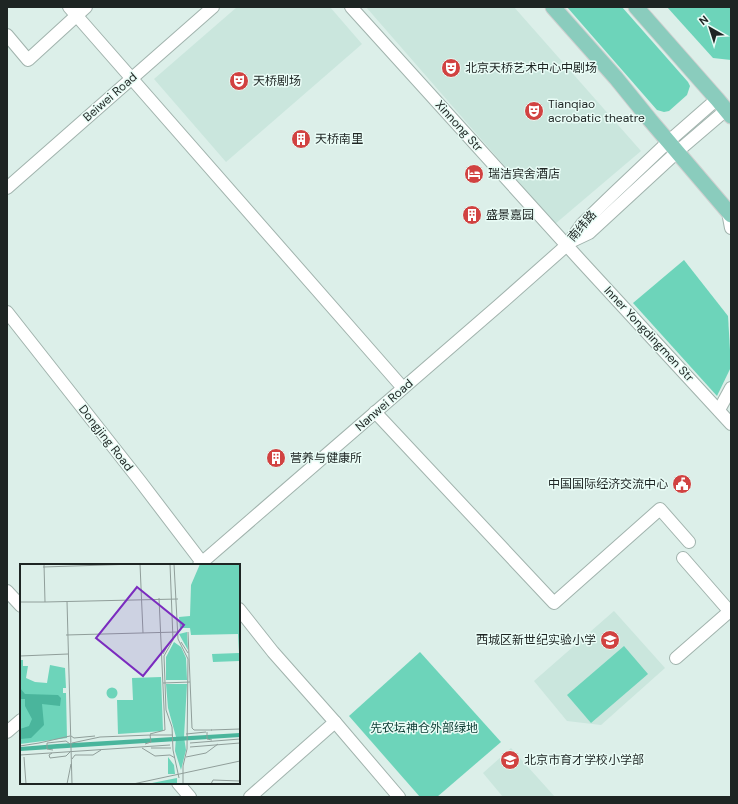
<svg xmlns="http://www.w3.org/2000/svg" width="738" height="804" font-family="'DM Sans','Noto Sans SC',sans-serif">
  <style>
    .built { fill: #cae6dd }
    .green { fill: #6dd4ba }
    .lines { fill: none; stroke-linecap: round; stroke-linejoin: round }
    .minor-casing { stroke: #a1b3ad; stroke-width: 14 }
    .major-casing { stroke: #cecfcf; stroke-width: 17 }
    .minor { stroke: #fff; stroke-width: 12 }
    .major { stroke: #8accbd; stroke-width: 15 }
    .labels { text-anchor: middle; stroke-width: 3; stroke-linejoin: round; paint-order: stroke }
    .poi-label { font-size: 12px; fill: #1e2523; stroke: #e9fcf6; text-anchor: start }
    .street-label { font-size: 12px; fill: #1e2523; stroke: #e9fcf6 }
    .park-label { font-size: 12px; fill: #093a30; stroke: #e9fcf6 }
    .inset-road { fill: none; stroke: #909e9a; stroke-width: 1 }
    .view { fill: #7b2cbf; fill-opacity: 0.15; stroke: #7b2cbf; stroke-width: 2 }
    .inset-edge { fill: none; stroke: #1e2523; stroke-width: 2 }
  </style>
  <rect width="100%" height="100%" fill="#dcefe9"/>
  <g class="built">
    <path d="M237 7H330L362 44 226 162 154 79Z"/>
    <path d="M366 7H514L641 151 555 224Z"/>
    <path d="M614 611 665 668 601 725 567 721 534 681Z"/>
    <path d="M511 748 555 797H503L483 773Z"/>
  </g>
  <g class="green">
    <path d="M567 7H622L688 82 690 86 687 95 669 111 664 112 657 110Z"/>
    <path d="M667 7H731V60L713 58Z"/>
    <path d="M684 260 728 316 731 367 717 396 633 303Z"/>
    <path d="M624 646 648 674 591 723 567 695Z"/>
    <path d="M420 652 501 742 437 797H420L349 716Z"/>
  </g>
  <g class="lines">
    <defs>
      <g id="minor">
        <path d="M69 7 403 388"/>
        <path d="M351 7 580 260 731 424"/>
        <path d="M7 35 28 60 86 7"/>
        <path d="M7 188 213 7"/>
        <path d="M728 212 731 228"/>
        <path d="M570 242 589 233 678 151 726 110"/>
        <path d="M7 312 140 481 204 565"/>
        <path d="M719 410 731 388"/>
        <path d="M375 412 554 603 660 509 689 542"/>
        <path d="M683 558 731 613"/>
        <path d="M199 565 498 306 567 245 582 224 612 195 669 141 717 99"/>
        <path d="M7 591 21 606"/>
        <path d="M239 609 273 652 335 722 399 797"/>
        <path d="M676 658 731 610"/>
        <path d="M7 732 21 720"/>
        <path d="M178 783 190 797"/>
        <path d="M250 797 335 722"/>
      </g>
      <g id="major">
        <path d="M553 7 616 78 650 120 731 215"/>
        <path d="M636 7 717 99 731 116"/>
      </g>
    </defs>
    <use href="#minor" class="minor-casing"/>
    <use href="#major" class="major-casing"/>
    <use href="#minor" class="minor"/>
    <use href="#major" class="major"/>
  </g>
  <defs>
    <symbol id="theatre-disc" viewBox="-11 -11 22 22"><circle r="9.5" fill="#d14241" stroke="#e9fcf6"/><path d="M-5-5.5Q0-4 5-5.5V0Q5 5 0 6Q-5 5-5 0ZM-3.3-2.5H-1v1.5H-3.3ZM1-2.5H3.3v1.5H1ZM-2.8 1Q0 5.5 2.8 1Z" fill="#fff"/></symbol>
    <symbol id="building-disc" viewBox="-11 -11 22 22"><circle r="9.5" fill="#d14241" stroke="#e9fcf6"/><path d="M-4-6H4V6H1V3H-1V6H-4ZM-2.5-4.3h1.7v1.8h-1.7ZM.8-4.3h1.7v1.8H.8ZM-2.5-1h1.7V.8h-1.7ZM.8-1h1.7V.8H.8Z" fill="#fff"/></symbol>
    <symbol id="hotel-disc" viewBox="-11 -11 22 22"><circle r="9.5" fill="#d14241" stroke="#e9fcf6"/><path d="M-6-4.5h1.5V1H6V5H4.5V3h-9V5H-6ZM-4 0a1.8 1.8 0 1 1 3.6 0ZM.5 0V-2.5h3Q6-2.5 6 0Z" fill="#fff"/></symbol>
    <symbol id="civic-disc" viewBox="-11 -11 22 22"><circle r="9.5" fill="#d14241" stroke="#e9fcf6"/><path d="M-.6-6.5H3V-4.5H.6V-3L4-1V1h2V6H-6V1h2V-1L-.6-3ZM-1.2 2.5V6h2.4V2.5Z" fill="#fff"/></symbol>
    <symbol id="school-disc" viewBox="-11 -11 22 22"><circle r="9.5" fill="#d14241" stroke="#e9fcf6"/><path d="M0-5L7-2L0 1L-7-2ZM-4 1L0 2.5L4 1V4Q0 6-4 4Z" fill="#fff"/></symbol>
  </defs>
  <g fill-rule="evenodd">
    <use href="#theatre-disc" x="440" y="57" width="22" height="22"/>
    <use href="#theatre-disc" x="228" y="70" width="22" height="22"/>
    <use href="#theatre-disc" x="523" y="100" width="22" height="22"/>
    <use href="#building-disc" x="290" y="128" width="22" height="22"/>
    <use href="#hotel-disc" x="463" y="163" width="22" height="22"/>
    <use href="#building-disc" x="461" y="204" width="22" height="22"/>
    <use href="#building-disc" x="265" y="447" width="22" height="22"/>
    <use href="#civic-disc" x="671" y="473" width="22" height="22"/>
    <use href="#school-disc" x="599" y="629" width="22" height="22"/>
    <use href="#school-disc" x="499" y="749" width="22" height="22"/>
  </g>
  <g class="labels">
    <g class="poi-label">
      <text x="465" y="72">北京天桥艺术中心中剧场</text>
      <text x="253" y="85">天桥剧场</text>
      <text x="548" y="108">Tianqiao<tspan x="548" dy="14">acrobatic theatre</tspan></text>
      <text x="315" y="143">天桥南里</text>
      <text x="488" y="178">瑞洁宾舍酒店</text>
      <text x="486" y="219">盛景嘉园</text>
      <text x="290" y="462">营养与健康所</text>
      <text x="668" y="488" text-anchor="end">中国国际经济交流中心</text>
      <text x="596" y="644" text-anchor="end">西城区新世纪实验小学</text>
      <text x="524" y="764">北京市育才学校小学部</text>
    </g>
    <g class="street-label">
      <text transform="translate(110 97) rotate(-41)" y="4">Beiwei Road</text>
      <text transform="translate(459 126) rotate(48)" y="4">Xinnong Str</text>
      <text transform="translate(582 226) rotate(-49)" y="4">南纬路</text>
      <text transform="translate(649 334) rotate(47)" y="4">Inner Yongdingmen Str</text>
      <text transform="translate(384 405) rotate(-41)" y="4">Nanwei Road</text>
      <text transform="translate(106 438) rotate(52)" y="4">Dongjing Road</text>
    </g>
    <g class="park-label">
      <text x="424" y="732">先农坛神仓外部绿地</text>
    </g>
  </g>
  <g transform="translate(20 564)">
    <rect width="220" height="220" fill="#dcefe9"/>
    <path d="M180 0H220V113L219 97 193 98 192 90 219 89 218 70 171 71 170 64H160L159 53 170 52 171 21ZM167 68 168 86 159 70ZM154 78 161 83 166 94 167 116H146V93ZM0 96H3V102H8L6 114 15 118 27 119 30 101 45 104 46 124H43V129H46L47 174 0 180ZM141 113 143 167 98 170 97 136H113L112 114ZM146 120H167L164 173 166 186 161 206 155 187 156 173 148 144ZM86.5 129a5.5 5.5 0 1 1 11 0a5.5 5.5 0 1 1-11 0ZM148 193 154 201 155 210H148ZM157 214V220H127Z" fill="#6dd4ba"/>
    <path d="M0 124 5 130 38 131 41 134 40 142 22 140 24 161 11 174 0 175V165L9 162 12 155 5 142V135H0ZM220 169V173L0 187V183L37 180Z" fill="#4ab59c"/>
    <path class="inset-road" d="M120 0 123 69M150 0 153 76 144 92 146 146 152 163 153 186M154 0 158 75 168 95 167 185M23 3 116 0M47 37 52 220M0 38H25L24 0M25 38 158 35M168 68 172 164 174 166H192M46 71 158 68M161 78 168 89M143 90 149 79M0 92 48 90M143 119 170 118M191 166 220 165M187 168V175L192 176M130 170 145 166 139 34M166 170 186 168M130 171H153M51 172 54 174 75 172M80 173 131 171M19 179 50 172M52 179 80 173M170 179 220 175M125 180 131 178 130 171M0 182 19 179M170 183 220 179M122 184 135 192 150 191 155 194M131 184H151M33 186 27 185V179L46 177 50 180M153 186 159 214M32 189 29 191 30 194 46 192 50 188M0 191 150 181M4 193 6 220M166 193 186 189 198 180M52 195 55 191H73L81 186M22 220H37M47 220 51 200M113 220 220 197M163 220V202L167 185M191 220 193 216 220 217"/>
    <path class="view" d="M117 23 164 61 123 112 76 74Z"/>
    <rect width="220" height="220" class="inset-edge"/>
  </g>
  <rect width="738" height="804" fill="none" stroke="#1e2523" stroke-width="16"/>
  <g transform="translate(710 28) rotate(321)" stroke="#e9fcf6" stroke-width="3" paint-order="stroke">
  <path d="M0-3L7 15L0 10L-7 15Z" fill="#1e2523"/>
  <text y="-6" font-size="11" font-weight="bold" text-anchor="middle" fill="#1e2523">N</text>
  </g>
</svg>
